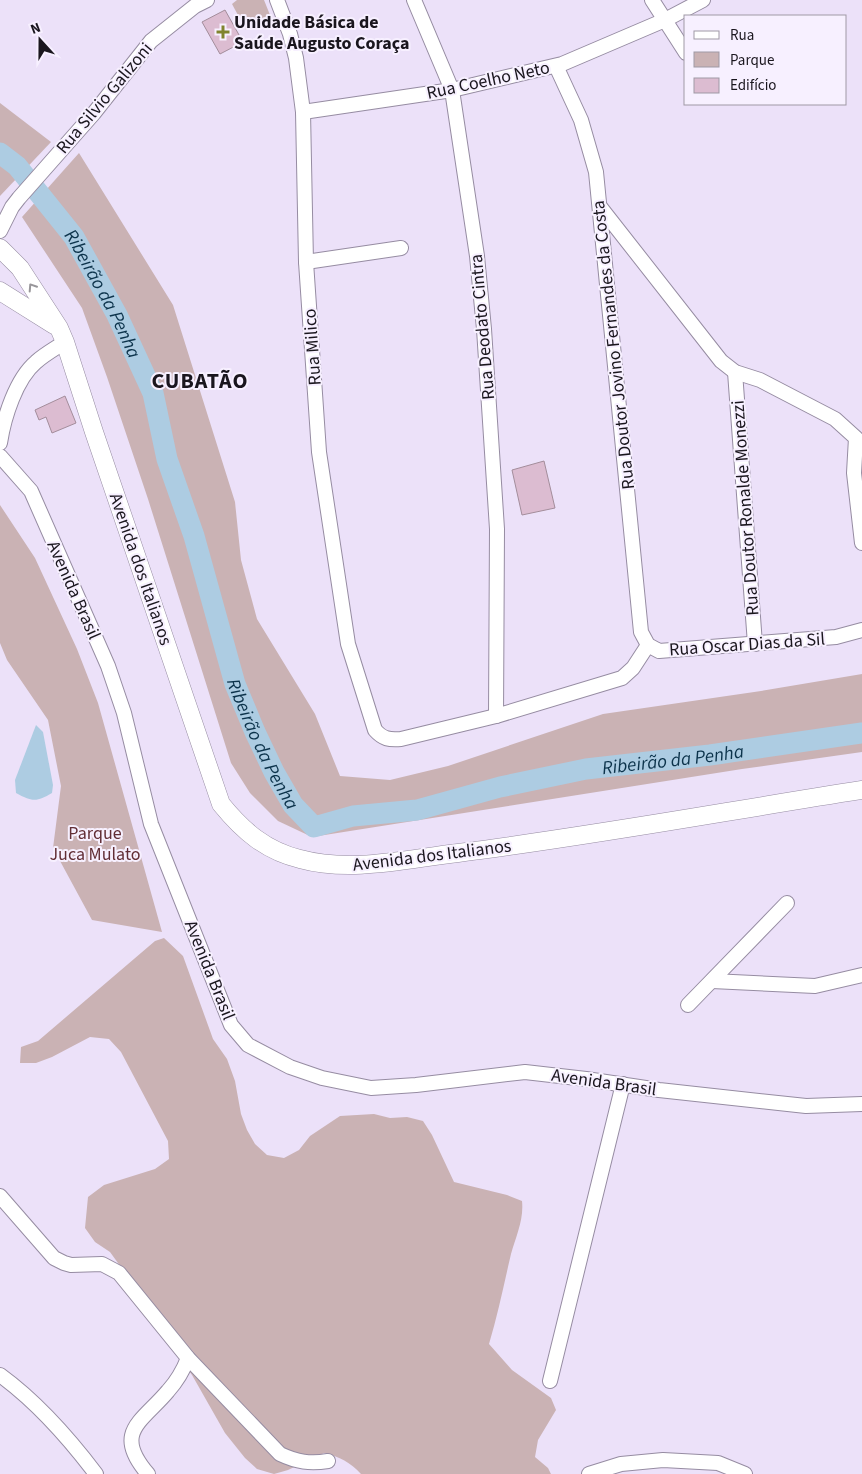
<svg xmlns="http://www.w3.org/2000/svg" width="862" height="1474" font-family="'Source Sans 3',sans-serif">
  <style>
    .green { fill: #cab2b4 }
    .water { fill: #adcce2 }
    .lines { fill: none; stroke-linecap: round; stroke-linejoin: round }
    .river { stroke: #adcce2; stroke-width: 21 }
    .building { fill: #dcbcd1; stroke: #a38d9b }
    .minor-casing { stroke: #968ca2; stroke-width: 16 }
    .major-casing { stroke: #968ca2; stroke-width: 19 }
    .minor { stroke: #fff; stroke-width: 14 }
    .major { stroke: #fff; stroke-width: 18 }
    .oneway { stroke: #98969a }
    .poi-dot { fill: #80842e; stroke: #f7f0ff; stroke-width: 2 }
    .labels { text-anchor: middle; stroke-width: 4; stroke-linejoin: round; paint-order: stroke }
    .poi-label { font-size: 18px; font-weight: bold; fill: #1a161e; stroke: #f7f0ff; text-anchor: start }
    .street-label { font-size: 18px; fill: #1a161e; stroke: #f7f0ff }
    .park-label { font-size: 18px; fill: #622e36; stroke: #f7f0ff }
    .water-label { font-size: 19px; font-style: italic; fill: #0c334b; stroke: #f7f0ff }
    .district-label { font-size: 22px; font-weight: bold; letter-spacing: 1px; fill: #1a161e; stroke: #f7f0ff }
  </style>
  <rect width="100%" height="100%" fill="#ece1f9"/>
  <g class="green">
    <path d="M237 0H264L272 20 246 30 232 4Z"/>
    <path d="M0 103 51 142 0 196Z"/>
    <path d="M79 153 173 305 235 502 241 560 257 619 315 714 340 776 390 780 448 766 603 714 761 691 862 674V752L742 769 312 837 278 821 250 793 231 763 148 499 107 377 82 308 22 217Z"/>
    <path d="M0 505 35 558 77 649 98 703 162 932 92 920 53 848 61 786 48 720 7 660 0 643Z"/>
    <path d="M164 938 183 956 213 1039 227 1059 235 1081 241 1114 247 1130 255 1144 267 1155 284 1158 299 1150 310 1136 340 1116 374 1114 390 1118 407 1117 423 1121 432 1135 454 1182 507 1195 522 1201C524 1220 516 1236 511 1254 504 1284 498 1314 489 1344L512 1370 551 1398 556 1410 538 1440 535 1457 548 1468 551 1474H361C350 1462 340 1457 324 1453L288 1470 274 1474 257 1469 245 1458 225 1433 192 1375 147 1311 131 1281 110 1252 95 1242 85 1228 88 1197 104 1185 155 1169 169 1159 168 1141 121 1052 109 1039 90 1037 52 1057 36 1063H20L21 1047 38 1041 155 941Z"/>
  </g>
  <path class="water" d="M36 725 43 732 53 785 52 793C37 802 32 802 16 793L15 780Z"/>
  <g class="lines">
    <path class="river" id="s1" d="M0 153 17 166 74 237 117 315 153 393 167 459 194 536 235 684 255 732 274 772 293 805 314 827 353 816 417 810 500 787 586 769 710 755 862 733"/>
  </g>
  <g class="building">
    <path d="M225 10 243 42 220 54 202 22Z"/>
    <path d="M65 396 76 423 52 433 46 417 39 420 35 410Z"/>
    <path d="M544 461 555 508 522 515 512 470Z"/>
  </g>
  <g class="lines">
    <defs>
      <g id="minor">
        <path d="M277 0 290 34 296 58 303 112 306 262 319 452 348 644 375 730C383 739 389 740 401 739L496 716 622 678 633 668 648 645"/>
        <path d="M414 0 452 90 477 256 484 329 497 529 496 716"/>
        <path d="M652 0 686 53"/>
        <path d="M556 66 581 120 596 172 641 632 648 645 659 651 836 637 862 630"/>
        <path d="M303 112 452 90 562 64 665 20 703 0"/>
        <path d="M601 208 721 361 735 372 760 380 835 419 856 438 854 473 862 543"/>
        <path d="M0 231 12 207 19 198 94 113 151 41 195 6 207 0"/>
        <path d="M306 262 401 248"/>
        <path d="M735 372 755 644"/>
        <path d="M0 443C4 417 16 379 36 362 45 354 56 348 65 342"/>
        <path d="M0 456 31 491 108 666 124 713 151 824 231 1025 248 1045 290 1067 322 1078 371 1088 416 1085 525 1072 586 1079 659 1090 806 1106 862 1104"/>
        <path d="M712 981 815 986 862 975"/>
        <path d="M688 1005 787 903"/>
        <path d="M0 1196 54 1258 64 1263 71 1265 102 1264 119 1273 188 1358 280 1454C297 1462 310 1464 328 1461"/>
        <path d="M0 1375C37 1402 68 1437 96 1474"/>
        <path d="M550 1381 623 1084"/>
        <path d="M148 1474C112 1432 142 1422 168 1391 177 1381 183 1371 188 1358"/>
        <path d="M589 1474 621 1464 663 1460 718 1463 745 1474"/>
      </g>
      <g id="major">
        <path d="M0 248 20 268 59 328 65 342 94 432 221 804C243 831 266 851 300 859 351 873 406 859 458 853 593 836 727 811 862 790"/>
        <path d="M0 291 54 325"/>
      </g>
    </defs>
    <use href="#minor" class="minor-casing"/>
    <use href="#major" class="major-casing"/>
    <use href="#minor" class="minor"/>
    <use href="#major" class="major"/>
  </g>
  <defs><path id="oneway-chevron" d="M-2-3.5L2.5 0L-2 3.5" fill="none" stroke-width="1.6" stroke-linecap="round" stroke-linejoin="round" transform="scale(1.25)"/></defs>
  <use class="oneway" href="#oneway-chevron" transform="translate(32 287) rotate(-123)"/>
  <path class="poi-dot" d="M220.5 24.5h5v5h5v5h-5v5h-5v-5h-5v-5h5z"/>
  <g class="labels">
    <g class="poi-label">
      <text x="234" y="28">Unidade Básica de<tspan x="234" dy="21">Saúde Augusto Coraça</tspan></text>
    </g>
    <g class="street-label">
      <text transform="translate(488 80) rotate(-12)" y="6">Rua Coelho Neto</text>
      <text transform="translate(104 98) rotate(-50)" y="6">Rua Silvio Galizoni</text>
      <text transform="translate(482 327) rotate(-95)" y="6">Rua Deodato Cintra</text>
      <text transform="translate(613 345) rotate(-96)" y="6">Rua Doutor Jovino Fernandes da Costa</text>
      <text transform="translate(312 347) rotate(-94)" y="6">Rua Milico</text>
      <text transform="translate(745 508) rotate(-94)" y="6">Rua Doutor Ronalde Monezzi</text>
      <text transform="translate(141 569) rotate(71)" y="6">Avenida dos Italianos</text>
      <text transform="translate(74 590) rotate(66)" y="6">Avenida Brasil</text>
      <text transform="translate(747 644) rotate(-4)" y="6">Rua Oscar Dias da Sil</text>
      <text transform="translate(432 855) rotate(-7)" y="6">Avenida dos Italianos</text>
      <text transform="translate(210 970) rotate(68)" y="6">Avenida Brasil</text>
      <text transform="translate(604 1082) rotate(8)" y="6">Avenida Brasil</text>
    </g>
    <g class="park-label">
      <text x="95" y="839">Parque<tspan x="95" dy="21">Juca Mulato</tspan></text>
    </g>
    <g class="water-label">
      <text dy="7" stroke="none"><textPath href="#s1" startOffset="176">Ribeirão da Penha</textPath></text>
      <text dy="7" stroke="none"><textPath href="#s1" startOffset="656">Ribeirão da Penha</textPath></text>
      <text dy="7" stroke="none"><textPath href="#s1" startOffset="1121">Ribeirão da Penha</textPath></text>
    </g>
    <g class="district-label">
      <text x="200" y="388">CUBATÃO</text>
    </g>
  </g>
  <rect x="684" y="15" width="162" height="90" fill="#f7f0ff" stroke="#9f99a5"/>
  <rect x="694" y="31" width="25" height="8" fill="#ffffff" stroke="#9f99a5"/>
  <text x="730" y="40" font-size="15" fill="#1a161e">Rua</text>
  <rect x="694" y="52" width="25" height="15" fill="#cab2b4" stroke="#9f99a5"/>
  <text x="730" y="65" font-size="15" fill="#1a161e">Parque</text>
  <rect x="694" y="78" width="25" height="15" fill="#dcbcd1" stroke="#9f99a5"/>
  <text x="730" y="90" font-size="15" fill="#1a161e">Edifício</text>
  <g transform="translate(40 40) rotate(339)" stroke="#f7f0ff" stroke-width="4" paint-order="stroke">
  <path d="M0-4L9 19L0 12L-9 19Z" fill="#1a161e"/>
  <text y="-8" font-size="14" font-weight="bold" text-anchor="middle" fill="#1a161e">N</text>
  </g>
</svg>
